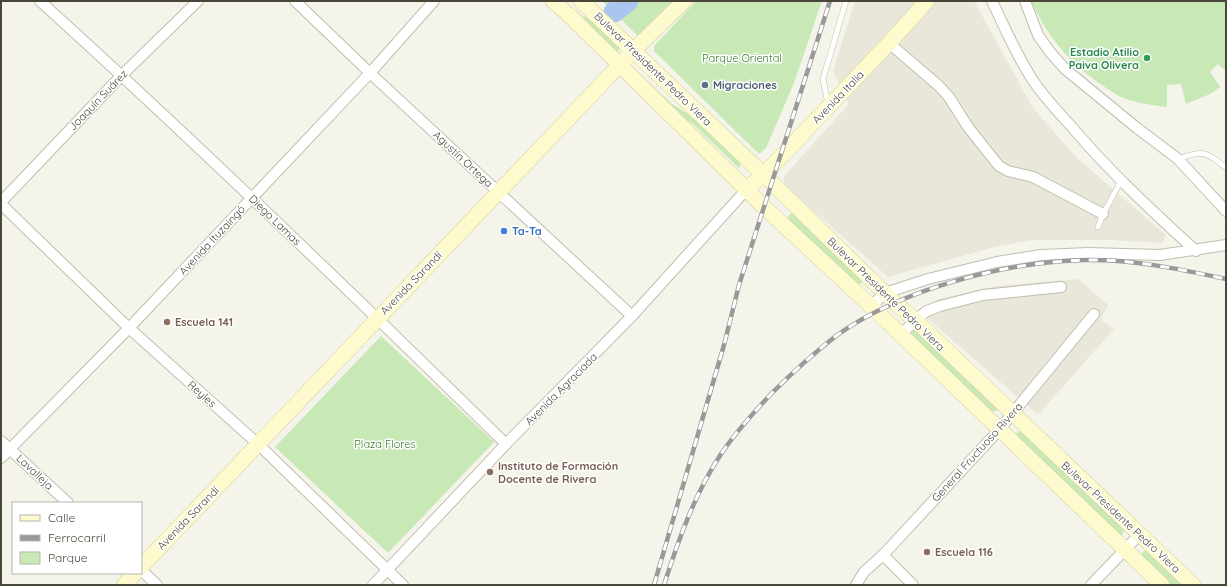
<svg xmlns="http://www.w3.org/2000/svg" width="1227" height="586" font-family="Quicksand,sans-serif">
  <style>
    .residential { fill: #e9e7d9 }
    .green { fill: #c8e8b6 }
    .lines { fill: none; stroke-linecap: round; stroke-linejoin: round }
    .river { stroke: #aac6ef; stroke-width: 21 }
    .lane-casing { stroke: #c0beae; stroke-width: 6 }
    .street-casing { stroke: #c0beae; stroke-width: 12 }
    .secondary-casing { stroke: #d3cf9c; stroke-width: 16 }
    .lane { stroke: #fff; stroke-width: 5 }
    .street { stroke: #fff; stroke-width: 10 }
    .secondary { stroke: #fdfacd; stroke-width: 15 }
    .rail-casing { stroke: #999; stroke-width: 4.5 }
    .rail { stroke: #fff; stroke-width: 3; stroke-dasharray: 9; stroke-linecap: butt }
    .leisure-dot { fill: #2e9e5b; stroke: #fff; stroke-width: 1.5 }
    .service-dot { fill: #5c6f8a; stroke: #fff; stroke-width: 1.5 }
    .shop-dot { fill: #3f7fe0; stroke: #fff; stroke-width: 1.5 }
    .education-dot { fill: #8d6e63; stroke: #fff; stroke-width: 1.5 }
    .labels { text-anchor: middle; stroke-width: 3; stroke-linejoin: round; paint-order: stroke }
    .leisure-label { font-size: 11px; font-weight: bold; fill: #27864d; stroke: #fff; text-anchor: end }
    .park-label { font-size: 11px; fill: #3b7a2d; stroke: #fff }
    .street-label { font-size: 11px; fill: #494639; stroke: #fff }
    .service-label { font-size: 11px; font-weight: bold; fill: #4e5e75; stroke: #fff; text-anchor: start }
    .shop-label { font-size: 11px; font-weight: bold; fill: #366cbe; stroke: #fff; text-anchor: start }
    .education-label { font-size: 11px; font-weight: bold; fill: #785e54; stroke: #fff; text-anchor: start }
  </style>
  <rect width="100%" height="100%" fill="#f5f4eb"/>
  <g class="residential">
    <path d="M855 1H974L1033 108 1077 158 1166 235 1162 243 1110 240H1031L994 247 888 277 784 185V176L849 104 833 71Z"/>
    <path d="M1078 279 1108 305 1101 320 1114 329 1038 415 918 310 939 299 996 286Z"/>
  </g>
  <g class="green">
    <path d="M602 1H678L638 36Z"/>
    <path d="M696 1H822L794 83 766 148 759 154 654 51V46Z"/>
    <path d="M1031 1H1226V71L1218 64 1210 72 1220 87 1210 94 1186 104 1181 84 1167 85V107C1151 105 1135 103 1119 96 1111 92 1104 86 1096 81 1066 59 1047 35 1031 1Z"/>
    <path d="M586 15 619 47V51H616L582 19Z"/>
    <path d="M631 66 672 104 696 119 741 163 739 168 693 124 673 112Z"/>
    <path d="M790 214H794L862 280 861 283 858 285 787 219Z"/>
    <path d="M913 327 997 408 996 411H990L907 333Z"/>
    <path d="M381 336 494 442 388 553 275 447Z"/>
    <path d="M1019 431H1022L1124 528 1123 534 1120 535 1016 437V434Z"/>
    <path d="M1145 551H1147L1182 585H1170L1142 557 1141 554Z"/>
  </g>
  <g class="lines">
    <path class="river" d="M614 12 628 1"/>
    <defs>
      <g id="lane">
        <path d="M828 104 823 79 846 1"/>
        <path d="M1178 159C1202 150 1207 151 1226 168"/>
        <path d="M1098 227 1103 214 1121 181"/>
      </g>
      <g id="street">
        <path d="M40 1C199 145 353 294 506 444"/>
        <path d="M295 1 370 73 632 316"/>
        <path d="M992 1C1005 28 1017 57 1034 82 1045 98 1058 112 1071 126 1109 171 1152 211 1196 251"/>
        <path d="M1025 1 1038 35 1050 52 1065 69 1137 128 1178 159 1226 211"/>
        <path d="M889 43 939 86 949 97 968 127 999 166 1008 171 1033 177 1103 214"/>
        <path d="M1 202 122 75 198 1"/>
        <path d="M1 204 129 328 258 444 403 585"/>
        <path d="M871 306 885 293 928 279 997 262 1041 255 1088 253 1160 255 1226 245"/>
        <path d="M901 335 915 320 927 311 940 306 983 295 1061 287"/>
        <path d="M1 441 68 503"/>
        <path d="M1 458 129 328 370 73 434 1"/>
        <path d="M883 555 913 585"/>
        <path d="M141 570 157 585"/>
        <path d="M373 585 506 444 632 316 746 190"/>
        <path d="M856 585 864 572 883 555 999 430 1094 314"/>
        <path d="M1091 585 1140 534"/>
      </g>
      <g id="secondary">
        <path d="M553 1 570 16 763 206 871 306 1162 585"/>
        <path d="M581 1 766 177 895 303 915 320 1193 585"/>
        <path d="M746 190 777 161 889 43 927 1"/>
        <path d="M141 567 633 51 684 1"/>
        <path d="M124 585 135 573"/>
      </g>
    </defs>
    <use href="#lane" class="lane-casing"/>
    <use href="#street" class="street-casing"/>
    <use href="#secondary" class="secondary-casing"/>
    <use href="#lane" class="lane"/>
    <use href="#street" class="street"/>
    <use href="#secondary" class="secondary"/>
    <defs>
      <g id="rail">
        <path d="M654 585 724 345 739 285 830 1"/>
        <path d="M664 585C678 541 695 493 721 454 736 432 754 412 772 393 792 373 814 353 836 336 901 289 1005 262 1084 260 1132 259 1179 269 1226 279"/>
      </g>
    </defs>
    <use href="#rail" class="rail-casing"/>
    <use href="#rail" class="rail"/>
  </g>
  <circle class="leisure-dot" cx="1147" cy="58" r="4"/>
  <circle class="service-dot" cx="705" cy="85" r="4"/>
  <circle class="shop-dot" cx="504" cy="231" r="4"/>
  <g class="education-dot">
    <circle cx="167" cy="322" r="4"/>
    <circle cx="490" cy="472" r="4"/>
    <circle cx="927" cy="552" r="4"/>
  </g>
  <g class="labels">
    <g class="leisure-label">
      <text x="1139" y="56">Estadio Atilio<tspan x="1139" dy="13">Paiva Olivera</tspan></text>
    </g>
    <g class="park-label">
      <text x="742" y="62">Parque Oriental</text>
      <text x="385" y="448">Plaza Flores</text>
    </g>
    <g class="street-label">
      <text transform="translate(653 69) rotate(44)" y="4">Bulevar Presidente Pedro Viera</text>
      <text transform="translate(838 97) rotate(-46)" y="4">Avenida Italia</text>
      <text transform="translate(98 100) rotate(-46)" y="4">Joaquín Suárez</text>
      <text transform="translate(463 159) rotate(43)" y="4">Agustín Ortega</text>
      <text transform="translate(275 220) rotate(44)" y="4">Diego Lamas</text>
      <text transform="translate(212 240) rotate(-47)" y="4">Avenida Ituzaingó</text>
      <text transform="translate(411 283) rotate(-46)" y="4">Avenida Sarandí</text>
      <text transform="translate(886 294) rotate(44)" y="4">Bulevar Presidente Pedro Viera</text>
      <text transform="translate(561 389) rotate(-45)" y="4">Avenida Agraciada</text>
      <text transform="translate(202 394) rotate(42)" y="4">Reyles</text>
      <text transform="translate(977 452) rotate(-48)" y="4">General Fructuoso Rivera</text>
      <text transform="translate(35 472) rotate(43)" y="4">Lavalleja</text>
      <text transform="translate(1121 517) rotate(43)" y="4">Bulevar Presidente Pedro Viera</text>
      <text transform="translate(188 518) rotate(-46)" y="4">Avenida Sarandí</text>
    </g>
    <g class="service-label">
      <text x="713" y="89">Migraciones</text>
    </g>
    <g class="shop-label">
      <text x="512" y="235">Ta-Ta</text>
    </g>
    <g class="education-label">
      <text x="175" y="326">Escuela 141</text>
      <text x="498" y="470">Instituto de Formación<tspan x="498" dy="13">Docente de Rivera</tspan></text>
      <text x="935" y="556">Escuela 116</text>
    </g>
  </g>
  <rect width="1227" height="586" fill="none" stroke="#494639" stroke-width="4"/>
  <rect x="12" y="502" width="130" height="72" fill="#ffffff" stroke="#b6b5b0"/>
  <rect x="20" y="515" width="20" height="6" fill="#fdfacd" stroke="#b6b5b0"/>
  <text x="48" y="522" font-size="12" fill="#494639">Calle</text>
  <rect x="20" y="535" width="20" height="6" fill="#999999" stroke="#b6b5b0"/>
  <text x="48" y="542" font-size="12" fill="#494639">Ferrocarril</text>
  <rect x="20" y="552" width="20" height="12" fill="#c8e8b6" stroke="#b6b5b0"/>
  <text x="48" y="562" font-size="12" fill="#494639">Parque</text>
</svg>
